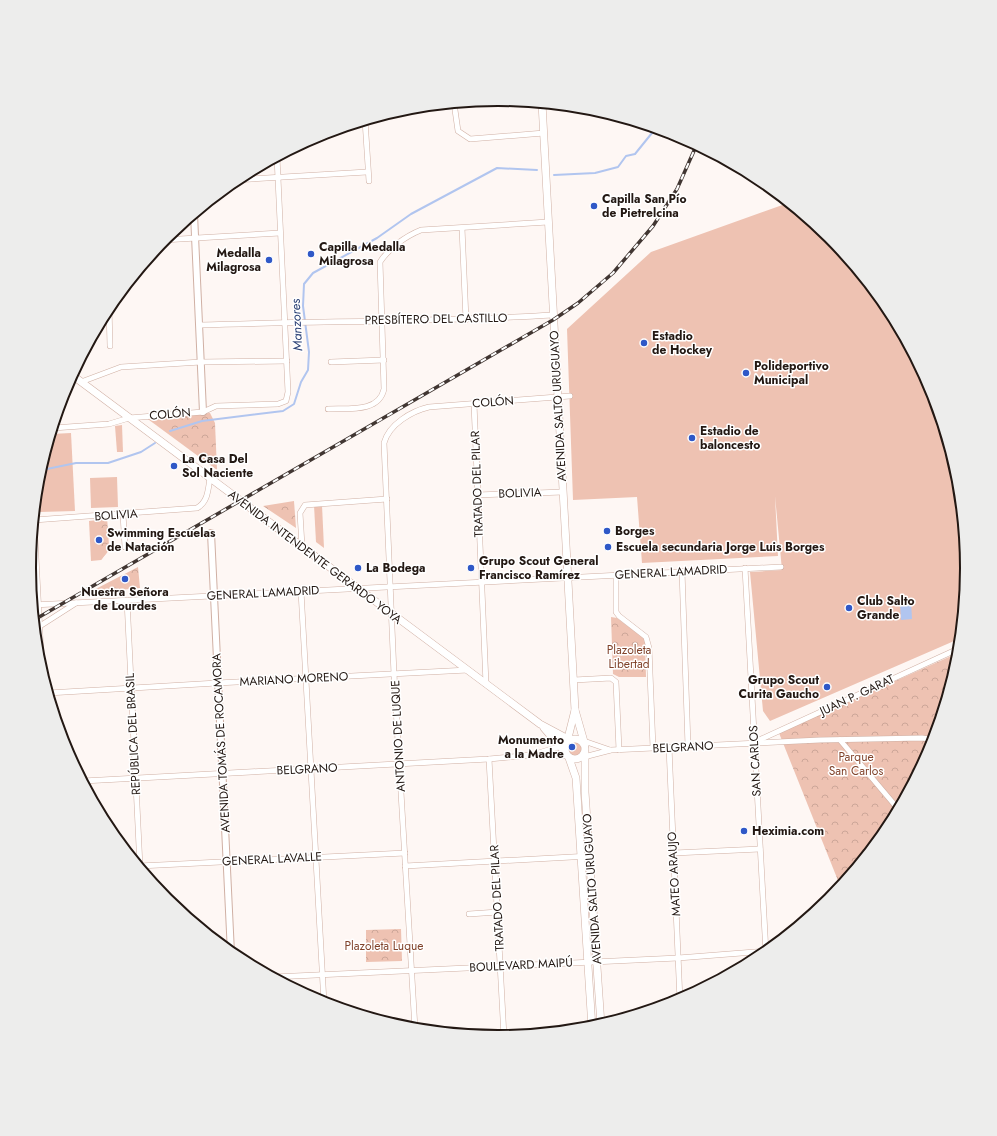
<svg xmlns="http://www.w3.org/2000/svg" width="997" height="1136" font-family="Jost,sans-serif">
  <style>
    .green { fill: #eec2b2 }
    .forest { fill: url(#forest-crowns) }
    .water { fill: #b1c5ef }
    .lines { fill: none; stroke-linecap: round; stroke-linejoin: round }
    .stream { stroke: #b1c5ef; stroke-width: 2 }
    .minor-casing { stroke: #d0b0a4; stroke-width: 6 }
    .tertiary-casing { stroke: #d0b0a4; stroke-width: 8 }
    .secondary-casing { stroke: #d0b0a4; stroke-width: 8 }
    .minor { stroke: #fff; stroke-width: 5 }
    .tertiary { stroke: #fff; stroke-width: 6 }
    .secondary { stroke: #fff; stroke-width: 7 }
    .rail-casing { stroke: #413632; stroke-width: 3.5 }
    .rail { stroke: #fff; stroke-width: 2; stroke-dasharray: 6; stroke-linecap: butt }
    .poi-dot { fill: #2f58c7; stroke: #fff; stroke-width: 1.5 }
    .labels { text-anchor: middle; stroke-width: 3; stroke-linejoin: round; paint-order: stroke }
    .poi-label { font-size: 12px; font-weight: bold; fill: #231813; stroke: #fff; text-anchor: start }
    .street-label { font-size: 12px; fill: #231813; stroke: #fff }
    .park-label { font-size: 12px; fill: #81432b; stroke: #fff }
    .water-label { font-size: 13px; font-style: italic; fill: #2b4075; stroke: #fff }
    .rim { fill: none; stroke: #231813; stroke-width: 2 }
  </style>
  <defs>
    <pattern id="forest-crowns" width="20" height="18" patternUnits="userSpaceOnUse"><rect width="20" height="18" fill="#eec2b2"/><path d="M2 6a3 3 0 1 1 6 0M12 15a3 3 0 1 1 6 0" fill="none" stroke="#cca698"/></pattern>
  </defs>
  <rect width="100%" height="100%" fill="#fef7f4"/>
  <g class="green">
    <path d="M788 203 793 205 831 236 889 307 932 389 959 477 968 568 961 638 770 721 763 711 750 572 782 570 775 496 778 556 642 563 637 497 573 500 567 329 651 252Z"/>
    <path d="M122 425 123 452H117L115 426Z"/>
    <path d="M71 433 75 511 40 512 39 475 51 434Z"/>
    <path d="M117 477 118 507 91 508 90 478Z"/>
    <path d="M314 505H322L324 548 316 542Z"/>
    <path d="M107 519 109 550 101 560 91 561 89 521Z"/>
    <circle cx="575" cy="749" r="7"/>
  </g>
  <g class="forest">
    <path d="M210 413 215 423 217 470 145 417Z"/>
    <path d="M294 501 296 528 263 506Z"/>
    <path d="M107 519 109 550 101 560 99 520Z"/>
    <path d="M138 567 140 588 88 593Z"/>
    <path d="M611 617 617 618 645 639 646 677H619L613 674Z"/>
    <path d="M960 652 932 748 889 829 841 888 779 733Z"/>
    <path d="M401 929 402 961 366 962V930Z"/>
  </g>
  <path class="water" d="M911 601 912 619 901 620 900 602Z"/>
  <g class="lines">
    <g class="stream">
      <path d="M554 175 595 173 618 167 626 156 635 154 656 128"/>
      <path d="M170 431 202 421 283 411 294 404 301 382 308 370 309 352 303 306 304 284 313 273 377 238 411 214 497 168 537 170"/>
      <path d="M42 470 76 463H108L141 452 155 443"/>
    </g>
    <defs>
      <g id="minor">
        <path d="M454 103 458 131 470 139 544 133"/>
        <path d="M365 120 369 181"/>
        <path d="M234 180 367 172"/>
        <path d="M462 228 466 320"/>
        <path d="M163 240 280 233"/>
        <path d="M109 307 110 346"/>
        <path d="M200 325C318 321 436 322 553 315"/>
        <path d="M331 362 384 360"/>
        <path d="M81 382 121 367 201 362 287 361"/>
        <path d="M474 404 486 684"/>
        <path d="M328 409C348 408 379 413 384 389L380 262C389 248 406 236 421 230L548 222"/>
        <path d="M53 428 109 424 129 418 203 412 216 406 278 404 286 401 288 392 277 157"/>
        <path d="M477 495 563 492"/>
        <path d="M123 514 125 547"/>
        <path d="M34 519 42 673"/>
        <path d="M34 520 197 508C208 502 208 490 210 478"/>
        <path d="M302 546 300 513 305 505 387 499"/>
        <path d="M745 568 766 953"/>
        <path d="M682 571 688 746"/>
        <path d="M616 575V612L619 616 646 637 649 648 653 748"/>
        <path d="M301 591 324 1003"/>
        <path d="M127 600 140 867"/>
        <path d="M33 605 781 567"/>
        <path d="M40 626 76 603"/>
        <path d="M574 680 611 678 616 682 619 750"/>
        <path d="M48 693 217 683 468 670"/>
        <path d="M581 740 610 750"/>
        <path d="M840 740 899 810"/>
        <path d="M757 741 960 648"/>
        <path d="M669 747 680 1001"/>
        <path d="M535 754 565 745"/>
        <path d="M580 758 611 750 820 740 922 738 929 739 934 742"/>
        <path d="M489 759 504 1037"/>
        <path d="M83 781 489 759 531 755 567 756"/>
        <path d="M674 853 760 849"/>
        <path d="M139 866 405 853"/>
        <path d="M405 866 590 856"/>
        <path d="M469 914 498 912"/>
        <path d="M273 977 678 958 768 951"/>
        <path d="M415 1029 394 674 384 443C389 424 412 411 429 407L570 396"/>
      </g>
      <g id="tertiary">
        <path d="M194 214 203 412"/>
        <path d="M211 533 231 953"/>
      </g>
      <g id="secondary">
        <path d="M542 103 575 710 585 745"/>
        <path d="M72 375 540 724 570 740"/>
        <path d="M544 728 565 752"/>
        <circle cx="575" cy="749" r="10"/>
        <path d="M567 742 575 710"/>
        <path d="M585 753V792L601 1025"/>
        <path d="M569 758 576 778 592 1028"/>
      </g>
    </defs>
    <use href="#minor" class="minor-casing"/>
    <use href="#tertiary" class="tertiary-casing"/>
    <use href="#secondary" class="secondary-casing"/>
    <use href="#minor" class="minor"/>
    <use href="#tertiary" class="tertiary"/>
    <use href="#secondary" class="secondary"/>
    <defs>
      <path id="rail" d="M34 620 475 365 553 320 578 303 613 273 653 226 677 189 697 144"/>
    </defs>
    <use href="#rail" class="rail-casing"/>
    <use href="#rail" class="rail"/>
  </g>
  <g class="poi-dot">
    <circle cx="594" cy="206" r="4"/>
    <circle cx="311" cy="254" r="4"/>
    <circle cx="269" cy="260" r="4"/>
    <circle cx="644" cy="343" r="4"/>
    <circle cx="746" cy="373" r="4"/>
    <circle cx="692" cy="438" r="4"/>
    <circle cx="174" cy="466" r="4"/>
    <circle cx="607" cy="531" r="4"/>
    <circle cx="99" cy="540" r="4"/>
    <circle cx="608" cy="547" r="4"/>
    <circle cx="358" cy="568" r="4"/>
    <circle cx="471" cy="568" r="4"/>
    <circle cx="125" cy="579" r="4"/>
    <circle cx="849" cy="608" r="4"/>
    <circle cx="827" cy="687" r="4"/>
    <circle cx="572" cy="747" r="4"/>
    <circle cx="744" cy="831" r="4"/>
  </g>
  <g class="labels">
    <g class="poi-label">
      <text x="602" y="203">Capilla San Pío<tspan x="602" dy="14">de Pietrelcina</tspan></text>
      <text x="319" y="251">Capilla Medalla<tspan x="319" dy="14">Milagrosa</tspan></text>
      <text x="261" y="257" text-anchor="end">Medalla<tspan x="261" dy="14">Milagrosa</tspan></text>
      <text x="652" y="340">Estadio<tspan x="652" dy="14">de Hockey</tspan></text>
      <text x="754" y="370">Polideportivo<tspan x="754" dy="14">Municipal</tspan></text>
      <text x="700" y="435">Estadio de<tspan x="700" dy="14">baloncesto</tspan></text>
      <text x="182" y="463">La Casa Del<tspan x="182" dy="14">Sol Naciente</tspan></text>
      <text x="615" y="535">Borges</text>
      <text x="107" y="537">Swimming Escuelas<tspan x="107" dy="14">de Natación</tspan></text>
      <text x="616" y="551">Escuela secundaria Jorge Luis Borges</text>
      <text x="479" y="565">Grupo Scout General<tspan x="479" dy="14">Francisco Ramírez</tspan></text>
      <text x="366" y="572">La Bodega</text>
      <text x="125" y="596" text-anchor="middle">Nuestra Señora<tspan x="125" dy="14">de Lourdes</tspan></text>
      <text x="857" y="605">Club Salto<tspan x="857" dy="14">Grande</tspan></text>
      <text x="819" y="684" text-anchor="end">Grupo Scout<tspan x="819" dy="14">Curita Gaucho</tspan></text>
      <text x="564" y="744" text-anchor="end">Monumento<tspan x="564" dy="14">a la Madre</tspan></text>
      <text x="752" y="835">Heximia.com</text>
    </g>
    <g class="street-label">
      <text transform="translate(436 319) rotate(-1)" y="4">PRESBÍTERO DEL CASTILLO</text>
      <text transform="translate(493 402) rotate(-4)" y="4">COLÓN</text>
      <text transform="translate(558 406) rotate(-93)" y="4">AVENIDA SALTO URUGUAYO</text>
      <text transform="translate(170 414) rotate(-5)" y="4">COLÓN</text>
      <text transform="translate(477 484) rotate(-92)" y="4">TRATADO DEL PILAR</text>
      <text transform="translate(520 493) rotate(-2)" y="4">BOLIVIA</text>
      <text transform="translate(116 515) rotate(-4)" y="4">BOLIVIA</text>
      <text transform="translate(315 557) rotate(37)" y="4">AVENIDA INTENDENTE GERARDO YOYA</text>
      <text transform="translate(671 572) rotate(-3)" y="4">GENERAL LAMADRID</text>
      <text transform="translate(263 593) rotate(-3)" y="4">GENERAL LAMADRID</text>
      <text transform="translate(294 679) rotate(-3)" y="4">MARIANO MORENO</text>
      <text transform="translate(857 695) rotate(-25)" y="4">JUAN P. GARAT</text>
      <text transform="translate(133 734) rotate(-93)" y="4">REPÚBLICA DEL BRASIL</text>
      <text transform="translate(398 736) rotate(-93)" y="4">ANTONIO DE LUQUE</text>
      <text transform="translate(221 743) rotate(-93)" y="4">AVENIDA TOMÁS DE ROCAMORA</text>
      <text transform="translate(683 747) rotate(-3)" y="4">BELGRANO</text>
      <text transform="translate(755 761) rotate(-93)" y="4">SAN CARLOS</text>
      <text transform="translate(307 769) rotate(-3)" y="4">BELGRANO</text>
      <text transform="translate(272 859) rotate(-3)" y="4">GENERAL LAVALLE</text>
      <text transform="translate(674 874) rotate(-93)" y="4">MATEO ARAUJO</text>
      <text transform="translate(592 889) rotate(-94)" y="4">AVENIDA SALTO URUGUAYO</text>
      <text transform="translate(497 898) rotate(-93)" y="4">TRATADO DEL PILAR</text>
      <text transform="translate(521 965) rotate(-3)" y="4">BOULEVARD MAIPÚ</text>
    </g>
    <g class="park-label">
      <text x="629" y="654">Plazoleta<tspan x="629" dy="14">Libertad</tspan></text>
      <text x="856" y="761">Parque<tspan x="856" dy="14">San Carlos</tspan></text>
      <text x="384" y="950">Plazoleta Luque</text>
    </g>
    <g class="water-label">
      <text transform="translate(296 325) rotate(-93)" y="5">Manzores</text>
    </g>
  </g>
  <path d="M0 0H997V1136H0ZM36 568a462 462 0 1 1 924 0a462 462 0 1 1-924 0Z" fill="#ededec" fill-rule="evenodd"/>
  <path class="rim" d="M36 568a462 462 0 1 1 924 0a462 462 0 1 1-924 0Z"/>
</svg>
